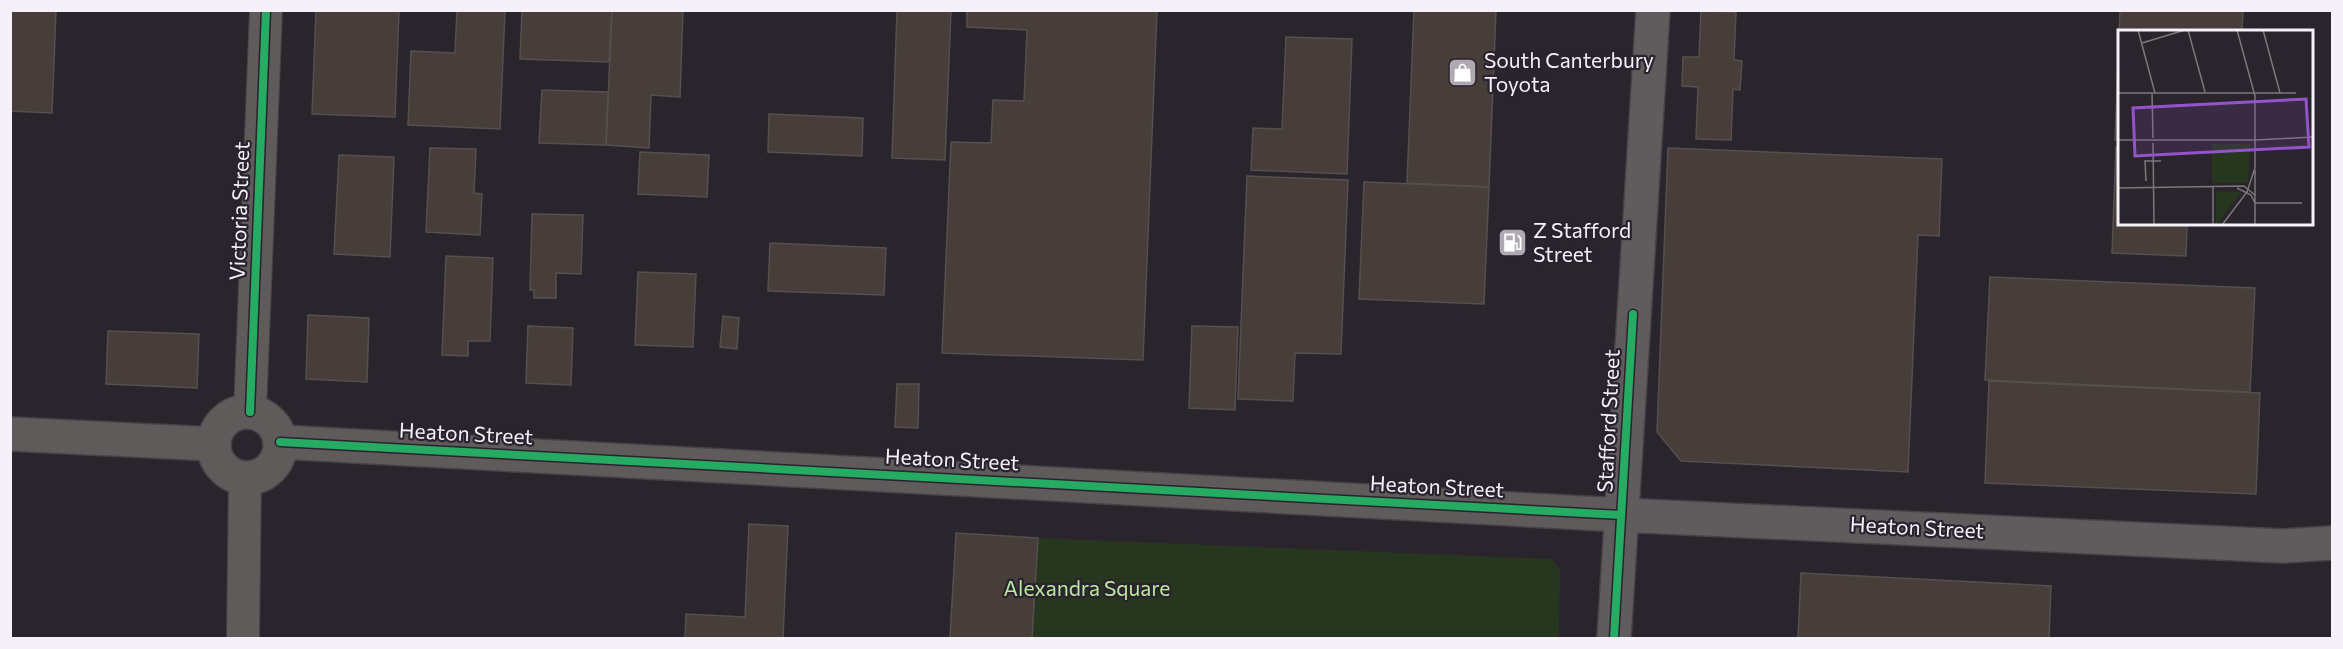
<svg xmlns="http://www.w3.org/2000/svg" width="2343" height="649" font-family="Commissioner,sans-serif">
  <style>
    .green { fill: #27361f }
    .building { fill: #473d39; stroke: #555050; stroke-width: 1.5 }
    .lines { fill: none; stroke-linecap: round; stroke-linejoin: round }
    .minor-casing { stroke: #464248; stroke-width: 34 }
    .tertiary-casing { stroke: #464248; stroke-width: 36 }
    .secondary-casing { stroke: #464248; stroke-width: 36 }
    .minor { stroke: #5e5b5a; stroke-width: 32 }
    .tertiary { stroke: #5e5b5a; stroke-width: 33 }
    .secondary { stroke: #605c5d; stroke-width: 33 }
    .cycleway-casing { stroke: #2b222f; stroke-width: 11 }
    .cycleway { stroke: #26ab63; stroke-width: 8 }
    .labels { text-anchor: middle; stroke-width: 4.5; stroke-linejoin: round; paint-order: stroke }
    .poi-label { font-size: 21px; fill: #f6f0f9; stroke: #2b222f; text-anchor: start }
    .street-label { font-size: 21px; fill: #f6f0f9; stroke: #2b222f }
    .park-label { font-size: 21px; fill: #baea9f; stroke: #2b222f }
    .inset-road { fill: none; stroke: #7c767e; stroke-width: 1.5 }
    .view { fill: #9453cb; fill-opacity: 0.15; stroke: #9453cb; stroke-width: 3 }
    .inset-edge { fill: none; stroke: #f6f0f9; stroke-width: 3 }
  </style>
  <rect width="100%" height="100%" fill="#2a252c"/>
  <path class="green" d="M1038 538 1551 559 1560 569 1559 638H1032Z"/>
  <g class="building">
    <path d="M10 10H56L52 113 10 111Z"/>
    <path d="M316 10H399L395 117 312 114Z"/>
    <path d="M457 10H505L500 129 408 125 411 51 455 53Z"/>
    <path d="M522 10H612L609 62 520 59Z"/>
    <path d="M612 10H683L680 97 651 95 649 148 606 145Z"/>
    <path d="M897 10H951L945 160 892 158Z"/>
    <path d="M967 10H1157L1143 360 942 353 951 142 991 143 993 100 1024 101 1027 30 967 27Z"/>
    <path d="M1414 10H1496L1489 187 1407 183Z"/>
    <path d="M2120 10H2243L2242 32H2120V140H2115Z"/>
    <path d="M1701 11 1736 12 1734 60 1742 61 1740 90 1733 89 1731 140 1696 139 1698 87 1682 86 1683 57H1699Z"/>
    <path d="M1286 37 1352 39 1347 174 1251 170 1253 128 1282 129Z"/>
    <path d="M542 90 608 92 606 145 539 143Z"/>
    <path d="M769 114 863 118 862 156 768 152Z"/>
    <path d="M2116 147H2120V224H2187L2186 256 2112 253Z"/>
    <path d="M430 148 476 149 474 193 482 194 480 235 426 232Z"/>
    <path d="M1668 148 1942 159 1939 236 1918 235 1908 472 1681 461 1657 432Z"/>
    <path d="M640 152 709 155 707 197 638 194Z"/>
    <path d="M339 155 394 157 390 257 334 254Z"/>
    <path d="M1247 176 1348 180 1341 354 1295 353 1293 401 1238 399Z"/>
    <path d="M1364 182 1489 187 1484 304 1359 299Z"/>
    <path d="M532 214 583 215 581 274 556 273V298H534V290H530Z"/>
    <path d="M770 243 886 248 884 295 768 291Z"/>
    <path d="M446 256 493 258 490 341H468V356L442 355Z"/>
    <path d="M638 272 696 274 693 347 635 345Z"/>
    <path d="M1990 277 2255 288 2250 392 1985 380Z"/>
    <path d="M308 315 369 318 367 382 306 379Z"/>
    <path d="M723 316 739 318 737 349 720 347Z"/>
    <path d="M528 326 573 328 571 385 526 383Z"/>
    <path d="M1192 326 1238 327 1235 410 1189 408Z"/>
    <path d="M108 331 199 334 197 388 106 384Z"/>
    <path d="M1989 381 2260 393 2256 494 1985 483Z"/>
    <path d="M897 384H919L918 428 895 427Z"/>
    <path d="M749 524 788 526 783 638H685L686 614 745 617Z"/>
    <path d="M956 533 1038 538 1032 638H950Z"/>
    <path d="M1801 573 2051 586 2049 638H1798Z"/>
  </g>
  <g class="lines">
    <defs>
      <g id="minor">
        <path d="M250 412 266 10"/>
        <path d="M243 638 245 479"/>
      </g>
      <g id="tertiary">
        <circle cx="247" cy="445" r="33"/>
        <path d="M10 434 213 444"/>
        <path d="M280 442 1621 515"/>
      </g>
      <g id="secondary">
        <path d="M1621 515 2283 546 2332 543"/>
        <path d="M1614 638 1653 10"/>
      </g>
    </defs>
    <use href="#minor" class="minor-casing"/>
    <use href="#tertiary" class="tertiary-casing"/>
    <use href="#secondary" class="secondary-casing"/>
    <use href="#minor" class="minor"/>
    <use href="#tertiary" class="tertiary"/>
    <use href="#secondary" class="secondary"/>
    <defs>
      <g id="cycleway">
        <path d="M250 412 266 10"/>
        <path d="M280 442 1621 515"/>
        <path d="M1614 638 1633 314"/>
      </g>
    </defs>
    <use href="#cycleway" class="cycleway-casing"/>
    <use href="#cycleway" class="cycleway"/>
  </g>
  <defs>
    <symbol id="shop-square" viewBox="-11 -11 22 22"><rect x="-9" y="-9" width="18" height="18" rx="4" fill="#afa9b1" stroke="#2b222f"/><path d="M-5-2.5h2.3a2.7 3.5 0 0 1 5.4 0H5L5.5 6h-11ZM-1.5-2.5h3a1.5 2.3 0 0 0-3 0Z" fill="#fff"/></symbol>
    <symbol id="fuel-square" viewBox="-11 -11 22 22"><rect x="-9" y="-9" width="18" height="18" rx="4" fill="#afa9b1" stroke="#2b222f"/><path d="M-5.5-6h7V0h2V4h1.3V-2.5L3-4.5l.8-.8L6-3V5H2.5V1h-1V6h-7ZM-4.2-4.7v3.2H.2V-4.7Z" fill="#fff"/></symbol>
  </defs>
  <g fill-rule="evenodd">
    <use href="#shop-square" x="1446" y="56" width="33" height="33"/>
    <use href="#fuel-square" x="1496" y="226" width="33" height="33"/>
  </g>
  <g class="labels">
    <g class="poi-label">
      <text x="1484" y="68">South Canterbury<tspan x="1484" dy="24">Toyota</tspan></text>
      <text x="1533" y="238">Z Stafford<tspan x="1533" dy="24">Street</tspan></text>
    </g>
    <g class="street-label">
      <text transform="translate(240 211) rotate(-88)" y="7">Victoria Street</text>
      <text transform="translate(1609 421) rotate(-87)" y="7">Stafford Street</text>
      <text transform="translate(466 434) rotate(3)" y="7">Heaton Street</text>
      <text transform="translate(952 460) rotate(3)" y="7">Heaton Street</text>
      <text transform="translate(1437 487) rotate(3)" y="7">Heaton Street</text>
      <text transform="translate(1917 528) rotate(3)" y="7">Heaton Street</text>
    </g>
    <g class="park-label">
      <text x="1087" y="596">Alexandra Square</text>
    </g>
  </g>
  <g transform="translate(2118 30)">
    <rect width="195" height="195" fill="#2a252c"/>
    <path d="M94 114H132L130 153H94ZM98 161 123 162 99 195H98Z" fill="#27361f"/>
    <path class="inset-road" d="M20 0 37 63M70 0 87 62M145 0 162 63M24 13 67 0M0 63H178M34 63 35 108M0 110H32M37 110H32H137M137 110 195 107M35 113 36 195M137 140V195M28 151 27 131H43M95 157V195M0 158 126 156 138 166M119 158 133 165 137 173M137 173H184M104 195 129 162 137 138V66L119 0"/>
    <path class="view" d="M188 69 191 117 17 126 15 78Z"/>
    <rect width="195" height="195" class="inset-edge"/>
  </g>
  <rect width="2343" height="649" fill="none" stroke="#f6f0f9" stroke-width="24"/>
</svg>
